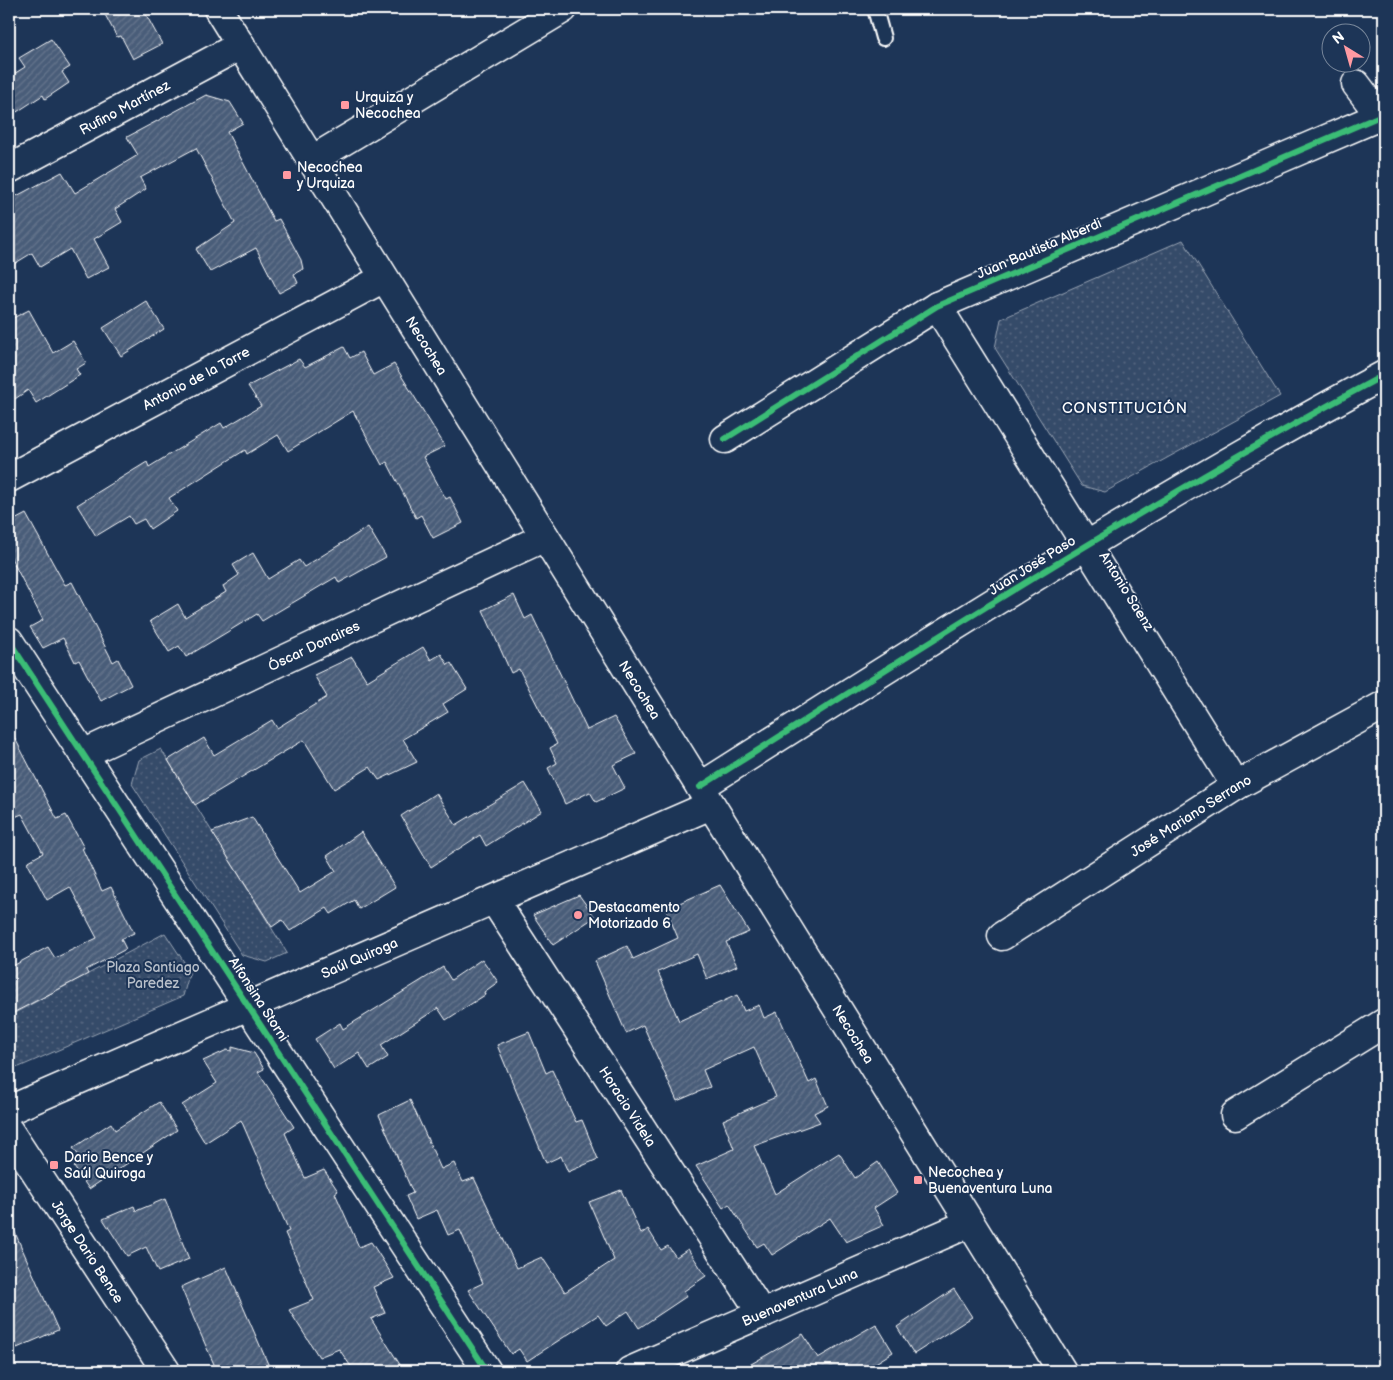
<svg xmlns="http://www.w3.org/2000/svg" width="1393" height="1380" font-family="'Balsamiq Sans',sans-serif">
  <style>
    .park { fill: url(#park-dots); stroke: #9aa5b4 }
    .building { fill: url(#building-hatch); stroke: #fff }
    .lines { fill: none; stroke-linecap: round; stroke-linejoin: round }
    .lane-casing { stroke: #fff; stroke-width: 18 }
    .street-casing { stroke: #fff; stroke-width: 31 }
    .secondary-casing { stroke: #fff; stroke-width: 31 }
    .lane { stroke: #1d3557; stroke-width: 14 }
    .street { stroke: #1d3557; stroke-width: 28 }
    .secondary { stroke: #1d3557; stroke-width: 28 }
    .cycleway-casing { stroke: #1d3557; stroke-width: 9 }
    .cycleway { stroke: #3abd76; stroke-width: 6 }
    .poi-dot { fill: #ff9aa2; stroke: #1d3557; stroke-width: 2 }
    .labels { text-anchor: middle; stroke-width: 4; stroke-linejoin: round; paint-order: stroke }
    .poi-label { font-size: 14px; fill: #fff; stroke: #1d3557; text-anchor: start }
    .street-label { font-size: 14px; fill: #fff; stroke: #1d3557 }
    .park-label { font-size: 14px; fill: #b9c0ca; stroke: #1d3557 }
    .neighbourhood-label { font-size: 15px; letter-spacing: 1px; fill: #fff; stroke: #1d3557 }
  </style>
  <defs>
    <pattern id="park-dots" width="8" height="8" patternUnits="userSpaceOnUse" patternTransform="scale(1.25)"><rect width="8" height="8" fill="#364b69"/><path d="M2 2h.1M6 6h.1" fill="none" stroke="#546680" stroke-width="1.8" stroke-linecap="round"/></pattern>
    <pattern id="building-hatch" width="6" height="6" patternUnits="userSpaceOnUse" patternTransform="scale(1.25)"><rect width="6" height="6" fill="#4a5d79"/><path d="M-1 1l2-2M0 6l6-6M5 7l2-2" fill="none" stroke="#65758d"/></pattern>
  </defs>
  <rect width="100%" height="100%" fill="#1d3557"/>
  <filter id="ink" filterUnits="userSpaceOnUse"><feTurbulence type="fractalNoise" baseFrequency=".02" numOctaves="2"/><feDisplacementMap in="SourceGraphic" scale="10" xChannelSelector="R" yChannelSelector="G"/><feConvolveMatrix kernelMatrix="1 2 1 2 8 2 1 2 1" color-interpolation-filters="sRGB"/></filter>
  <g filter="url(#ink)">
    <g class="park">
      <path d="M1183 240 1280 396 1105 492 1082 486 995 348 1001 319Z"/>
      <path d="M161 749 177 775 287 953 267 962 242 955 132 784 139 760Z"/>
      <path d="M165 933 190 971 183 996 19 1067 9 1064V1016Z"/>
    </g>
    <g class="building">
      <path d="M102 9H143L162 44 133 59 121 36 117 37Z"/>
      <path d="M51 39 70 67 62 72 69 83 45 99 43 95 9 117V77L25 67 19 58Z"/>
      <path d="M206 95 230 102 243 123 227 132 274 221 279 219 301 260 303 269 294 274 298 283 279 293 256 248 210 272 196 249 235 223 196 148 140 178 146 189 115 209 122 222 94 239 109 267 86 279 70 249 40 267 32 253 9 267V200L62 172 75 193 138 155 127 137Z"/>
      <path d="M146 301 164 329 121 356 103 328Z"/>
      <path d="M29 310 53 353 73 341 86 363 76 369 80 375 36 403 28 390 9 403V320Z"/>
      <path d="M344 347 350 358 361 352 373 375 394 364 445 446 423 457 446 499 450 497 463 523 433 538 421 515 416 518 387 462 382 465 353 411 288 451 278 435 247 454 245 450 169 498 177 511 150 529 144 519 134 524 129 516 96 536 77 505 147 462 149 467 221 423 224 428 261 406 248 386 299 359 305 367Z"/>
      <path d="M26 514 65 585 72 582 113 662 118 659 131 685 101 701 79 660 75 662 63 638 43 648 30 627 43 620 9 554V523Z"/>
      <path d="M368 527 386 557 339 583 336 577 262 621 257 614 186 657 179 646 169 652 150 621 178 604 185 617 226 592 223 586 239 575 233 565 253 553 268 579 299 560 304 567Z"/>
      <path d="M514 595 525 619 532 615 587 730 614 717 636 754 613 765 625 788 596 802 590 792 565 804 548 768 557 763 550 748 557 744 519 669 511 673 483 610Z"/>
      <path d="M423 647 431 660 441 654 448 665 451 663 467 689 443 704 448 712 403 739 417 762 379 780 370 767 334 789 304 740 195 805 168 760 204 738 214 755 272 720 277 728 327 697 314 675 352 657 367 681Z"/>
      <path d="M9 727 57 819 66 815 84 848H82L102 891 111 887 134 933 121 939 126 949 86 970 88 974 9 1015V968L48 947 55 958 97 938 70 887 47 900 27 862 43 853 22 814 15 817 9 805Z"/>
      <path d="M525 783 542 811 486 846 480 835 431 867 401 816 436 793 456 825Z"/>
      <path d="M252 817 300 893 336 871 327 856 361 832 395 887 359 909 354 900 331 914 327 908 290 931 282 920 272 927 212 832Z"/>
      <path d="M720 885 749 932 726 942 737 966 707 979 697 954 658 972 679 1021 737 995 744 1011 759 1005 764 1018 777 1012 809 1083 816 1079 828 1106 814 1113 820 1122 754 1146 775 1194 839 1153 855 1178 878 1162 897 1193 874 1208 884 1225 846 1242 830 1218 772 1255 764 1243 757 1247 729 1204 723 1208 696 1166 734 1149 723 1120 776 1097 754 1047 703 1070 710 1087 677 1101 643 1025 626 1033 595 961 627 946 633 959 678 938 666 909Z"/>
      <path d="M579 895 595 917 553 945 533 915Z"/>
      <path d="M482 959 498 982 484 992 485 995 446 1020 438 1008 381 1045 388 1057 369 1069 359 1053 334 1069 315 1039 340 1023 343 1029 443 967 451 980Z"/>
      <path d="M529 1032 546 1073 552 1070 576 1122 582 1120 598 1159 568 1172 561 1156 546 1163 497 1045Z"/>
      <path d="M232 1047 254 1053 264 1069 258 1072 294 1127 285 1133 305 1178 324 1170 338 1191 335 1193 359 1247 371 1242 394 1278 373 1287 385 1313 371 1319 404 1371H354L339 1349 319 1357 289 1310 314 1300 285 1233 289 1231 241 1120 205 1143 182 1105 217 1083 203 1061 227 1050 232 1051Z"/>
      <path d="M410 1100 441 1169 454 1163 463 1182 474 1178 517 1268 542 1257 565 1292 614 1260 589 1202 621 1190 641 1234 648 1229 661 1250 668 1246 676 1257 688 1249 706 1276 684 1291 687 1296 639 1328 628 1311 606 1326 598 1315 527 1361 519 1349 511 1354 468 1290 483 1283 460 1230 448 1235 437 1210 416 1219 406 1196 413 1193 379 1115Z"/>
      <path d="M159 1102 177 1130 89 1189 74 1167 83 1161 73 1148 111 1123 115 1130Z"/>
      <path d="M165 1199 189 1259 158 1272 146 1247 127 1256 103 1219 134 1206 136 1211Z"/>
      <path d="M9 1219 58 1330 17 1348 9 1331Z"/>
      <path d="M226 1267 232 1281 271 1371H217L194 1319 181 1287Z"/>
      <path d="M954 1289 972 1317 914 1354 897 1327Z"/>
      <path d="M876 1324 893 1352 863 1371H739L803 1334 818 1358Z"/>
    </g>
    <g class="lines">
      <defs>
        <path id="lane" d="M875 9 883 38"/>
        <g id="street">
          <path d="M1356 84 1384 121"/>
          <path d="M312 160 563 9"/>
          <path id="s1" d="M9 169 241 45"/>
          <path d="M937 306 1236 786"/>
          <path d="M725 439 937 306 1380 116"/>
          <path id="s2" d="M9 478 384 278"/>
          <path d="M9 641 487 1371"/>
          <path id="s3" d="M83 754 545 537"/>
          <path d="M700 787C925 644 1150 501 1384 375"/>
          <path id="s4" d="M494 900 762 1314"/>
          <path id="s5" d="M1002 936 1236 786 1384 705"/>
          <path id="s6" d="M9 1110 711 805"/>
          <path d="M1235 1115 1384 1023"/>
          <path id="s7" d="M9 1131 166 1371"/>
          <path id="s8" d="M630 1371 970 1223"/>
        </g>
        <g id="secondary">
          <path id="s9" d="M218 9 1062 1371"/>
        </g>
      </defs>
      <use href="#lane" class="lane-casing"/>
      <use href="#street" class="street-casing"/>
      <use href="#secondary" class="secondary-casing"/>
      <use href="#lane" class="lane"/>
      <use href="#street" class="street"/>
      <use href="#secondary" class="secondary"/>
      <defs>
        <g id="cycleway">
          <path d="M725 439 937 306 1380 116"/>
          <path d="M9 641 487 1371"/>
          <path d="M700 787C925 644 1150 501 1384 375"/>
        </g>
      </defs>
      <use href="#cycleway" class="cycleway-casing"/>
      <use href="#cycleway" class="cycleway"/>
    </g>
  </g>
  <g class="poi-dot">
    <rect x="340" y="100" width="10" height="10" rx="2.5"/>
    <rect x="282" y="170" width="10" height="10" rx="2.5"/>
    <circle cx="578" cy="915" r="5"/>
    <rect x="49" y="1160" width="10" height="10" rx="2.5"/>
    <rect x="913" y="1175" width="10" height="10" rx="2.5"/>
  </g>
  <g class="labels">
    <g class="poi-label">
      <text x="355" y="102">Urquiza y<tspan x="355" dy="16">Necochea</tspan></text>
      <text x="297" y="172">Necochea<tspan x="297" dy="16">y Urquiza</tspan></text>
      <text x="588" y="912">Destacamento<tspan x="588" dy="16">Motorizado 6</tspan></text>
      <text x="64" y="1162">Dario Bence y<tspan x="64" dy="16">Saúl Quiroga</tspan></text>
      <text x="928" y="1177">Necochea y<tspan x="928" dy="16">Buenaventura Luna</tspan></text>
    </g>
    <g class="street-label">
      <text dy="5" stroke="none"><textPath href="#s1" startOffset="131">Rufino Martínez</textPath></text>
      <text transform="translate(1039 248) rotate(-23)" y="5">Juan Bautista Alberdi</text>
      <text dy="5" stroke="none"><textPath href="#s9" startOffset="396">Necochea</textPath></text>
      <text dy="5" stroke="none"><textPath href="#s2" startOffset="212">Antonio de la Torre</textPath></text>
      <text transform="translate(1032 565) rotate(-32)" y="5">Juan José Paso</text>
      <text transform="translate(1127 591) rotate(58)" y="5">Antonio Saenz</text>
      <text dy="5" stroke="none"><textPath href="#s3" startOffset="255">Óscar Donaires</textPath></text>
      <text dy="5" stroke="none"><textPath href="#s9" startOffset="801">Necochea</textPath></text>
      <text dy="5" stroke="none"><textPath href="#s5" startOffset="224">José Mariano Serrano</textPath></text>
      <text dy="5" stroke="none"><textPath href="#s6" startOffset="382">Saúl Quiroga</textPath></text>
      <text transform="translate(259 999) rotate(57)" y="5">Alfonsina Storni</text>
      <text dy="5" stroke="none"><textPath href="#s9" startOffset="1206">Necochea</textPath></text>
      <text dy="5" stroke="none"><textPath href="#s4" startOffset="246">Horacio Videla</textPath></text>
      <text dy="5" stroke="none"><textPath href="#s7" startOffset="144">Jorge Dario Bence</textPath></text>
      <text dy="5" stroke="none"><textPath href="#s8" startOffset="185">Buenaventura Luna</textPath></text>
    </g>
    <g class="park-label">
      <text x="153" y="972">Plaza Santiago<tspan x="153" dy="16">Paredez</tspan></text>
    </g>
    <g class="neighbourhood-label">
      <text x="1125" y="413">CONSTITUCIÓN</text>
    </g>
  </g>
  <rect width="1393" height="1380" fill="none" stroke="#1d3557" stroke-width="30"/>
  <rect x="15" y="15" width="1363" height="1350" fill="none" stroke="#fff" stroke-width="2" filter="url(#ink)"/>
  <g transform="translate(1346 48) rotate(323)"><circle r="24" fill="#1d3557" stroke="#77869a"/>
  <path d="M0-4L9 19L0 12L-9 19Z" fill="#ff9aa2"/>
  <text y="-8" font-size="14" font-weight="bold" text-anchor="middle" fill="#ffffff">N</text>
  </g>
</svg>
